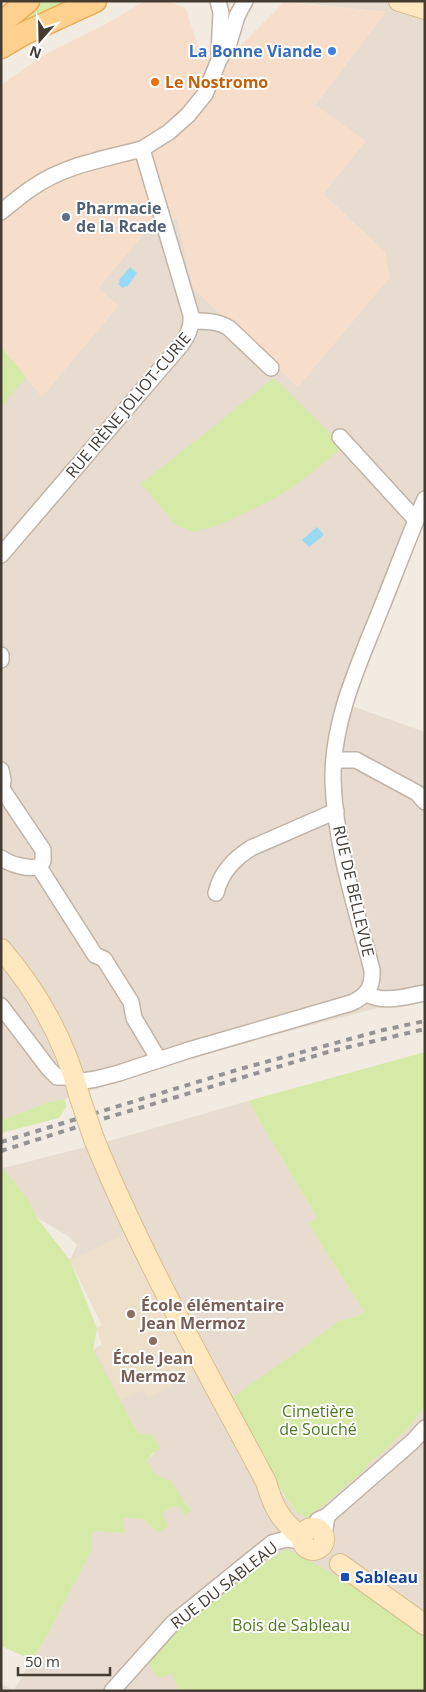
<svg xmlns="http://www.w3.org/2000/svg" width="426" height="1692" font-family="'Open Sans',sans-serif">
  <style>
    .residential { fill: #e7dccf; fill-rule: evenodd }
    .commercial { fill: #f7deca }
    .education { fill: #eddfca }
    .green { fill: #d4eaa6 }
    .water { fill: #98daf5 }
    .lines { fill: none; stroke-linecap: round; stroke-linejoin: round }
    .street-casing { stroke: #c1b4a7; stroke-width: 18 }
    .secondary-casing { stroke: #d9bd8f; stroke-width: 22 }
    .primary-casing { stroke: #ecac56; stroke-width: 25 }
    .street { stroke: #fff; stroke-width: 15 }
    .secondary { stroke: #ffe7bf; stroke-width: 20 }
    .primary { stroke: #ffd18e; stroke-width: 22 }
    .rail { stroke: #939393; stroke-width: 4; stroke-dasharray: 6 6; stroke-linecap: butt }
    .secondary-bridge-casing { stroke: #d9bd8f; stroke-width: 22; stroke-linecap: butt }
    .secondary-bridge { stroke: #ffe7bf; stroke-width: 20 }
    .shop-dot { fill: #3f7fe0; stroke: #fff; stroke-width: 2 }
    .food-dot { fill: #e8710a; stroke: #fff; stroke-width: 2 }
    .service-dot { fill: #5c6f8a; stroke: #fff; stroke-width: 2 }
    .education-dot { fill: #8d6e63; stroke: #fff; stroke-width: 2 }
    .transit-dot { fill: #1a4fb4; stroke: #fff; stroke-width: 2 }
    .labels { text-anchor: middle; stroke-width: 4; stroke-linejoin: round; paint-order: stroke }
    .shop-label { font-size: 16px; font-weight: bold; fill: #366cbe; stroke: #fff; text-anchor: end }
    .food-label { font-size: 16px; font-weight: bold; fill: #c56008; stroke: #fff; text-anchor: start }
    .service-label { font-size: 16px; font-weight: bold; fill: #4e5e75; stroke: #fff; text-anchor: start }
    .street-label { font-size: 16px; fill: #443b32; stroke: #fff }
    .education-label { font-size: 16px; font-weight: bold; fill: #785e54; stroke: #fff; text-anchor: start }
    .park-label { font-size: 16px; fill: #4e7922; stroke: #fff }
    .transit-label { font-size: 16px; font-weight: bold; fill: #164399; stroke: #fff; text-anchor: start }
  </style>
  <rect width="100%" height="100%" fill="#f2ebe1"/>
  <g class="residential">
    <path d="M284 1H425V513L349 705 425 732V1000L381 1007 199 1055 65 1099 49 1102 5 1119 1 1114V348L42 396 118 306 98 288 149 227 177 218 193 288 298 387 385 252 323 194 365 141 315 105 385 12ZM274 378 192 532 176 525Z"/>
    <path d="M248 1101 317 1218 308 1223 364 1312 356 1317 338 1321 313 1340 232 1399 267 1467 282 1493 299 1516 301 1514 307 1519 361 1473 371 1461 379 1456 411 1425 425 1406V1691H1V1684L14 1690 47 1636 91 1551 93 1531 125 1533 123 1518 143 1519 156 1532 162 1514 171 1507 179 1506 192 1510 165 1480 152 1471 147 1461 159 1448 153 1436 137 1432 93 1350 102 1344 97 1329 102 1325 70 1260 77 1245 68 1236 36 1217 30 1202 3 1168 106 1142Z"/>
  </g>
  <path class="commercial" d="M145 1H168L186 9 202 60 240 46 284 2 386 12 315 105 366 141 323 194 385 252 390 277 298 387 193 288 177 218 150 227 98 288 118 306 42 397 1 348V85L42 56 104 25Z"/>
  <path class="education" d="M127 1233 173 1330 198 1371 148 1398 143 1390 121 1400 96 1350 102 1344 97 1329 102 1325 70 1260Z"/>
  <g class="green">
    <path d="M40 1H77L1 33Z"/>
    <path d="M1 347 26 377 1 407Z"/>
    <path d="M274 378 344 447 294 486 273 499 219 525 192 532 176 525 141 484Z"/>
    <path d="M425 1052V1406L411 1425 379 1456 371 1461 361 1473 307 1519 301 1514 299 1516C272 1480 252 1439 232 1398L313 1340 338 1321 356 1317 364 1312 308 1223 317 1218 248 1101Z"/>
    <path d="M65 1099 66 1107 59 1118 1 1133V1114L5 1119 49 1102Z"/>
    <path d="M3 1168 30 1202 36 1217 70 1260 97 1329 93 1350 137 1432 153 1436 160 1449 152 1454 147 1461C152 1471 159 1478 171 1481L185 1503 192 1510 184 1515 179 1506 171 1507 162 1514 168 1526 160 1532H156L143 1519 123 1518 125 1533 93 1531 91 1551 47 1636 32 1660 1 1646V1169Z"/>
    <path d="M286 1549C336 1572 381 1605 425 1636V1691H179L172 1674 158 1678 147 1662 175 1629 208 1602Z"/>
  </g>
  <g class="water">
    <path d="M130 267 137 273 127 287 125 286 123 288 118 284 120 282 119 280Z"/>
    <path d="M317 527 324 535 309 547 302 540Z"/>
  </g>
  <g class="lines">
    <defs>
      <g id="street">
        <path d="M218 1 221 13 219 54"/>
        <path d="M1 212C11 204 21 195 32 188 64 165 105 159 142 149"/>
        <path d="M192 321C205 321 218 321 229 328L271 368"/>
        <path d="M340 437 416 520"/>
        <path d="M1 555 181 345C188 335 192 327 191 315L142 149 169 132 188 115 205 94 219 60 229 43 237 16 245 1"/>
        <path d="M1 655V660"/>
        <path d="M334 760H356L417 793 425 802"/>
        <path d="M1 770 3 780 2 789 43 850V861L39 867 95 955 104 959 131 1002 134 1018 159 1060"/>
        <path d="M1 858C11 865 28 869 39 867"/>
        <path d="M216 893C221 872 234 859 251 848L336 811"/>
        <path d="M367 994C385 1004 406 996 425 993"/>
        <path d="M1 1006 49 1069 57 1077H66L83 1081 96 1079 119 1073 189 1050 351 1003C367 996 373 987 372 970 356 909 335 844 333 781 332 721 358 666 380 611 395 574 409 536 425 499"/>
        <path d="M327 1516 412 1442 425 1428"/>
        <path d="M314 1528 318 1520 327 1516 324 1536"/>
        <path d="M112 1691 173 1623 272 1543 286 1539 303 1541"/>
      </g>
      <g id="secondary">
        <path d="M399 1 425 9"/>
        <path d="M1 949C38 992 66 1043 80 1098"/>
        <path d="M94 1139C142 1257 206 1369 266 1482 274 1509 280 1520 303 1538"/>
        <circle cx="313" cy="1539" r="11"/>
        <path d="M340 1564 425 1625"/>
      </g>
      <g id="primary">
        <path d="M1 23 28 1"/>
        <path d="M1 47 23 34 95 1"/>
      </g>
    </defs>
    <use href="#street" class="street-casing"/>
    <use href="#secondary" class="secondary-casing"/>
    <use href="#primary" class="primary-casing"/>
    <use href="#street" class="street"/>
    <use href="#secondary" class="secondary"/>
    <use href="#primary" class="primary"/>
    <g class="rail">
      <path d="M1 1142 240 1069 383 1030 425 1021"/>
      <path d="M1 1151 99 1120 328 1052 425 1029"/>
    </g>
    <defs>
      <path id="secondary-bridge" d="M80 1098 94 1139"/>
    </defs>
    <use href="#secondary-bridge" class="secondary-bridge-casing"/>
    <use href="#secondary-bridge" class="secondary-bridge"/>
  </g>
  <circle class="shop-dot" cx="332" cy="51" r="5"/>
  <circle class="food-dot" cx="155" cy="82" r="5"/>
  <circle class="service-dot" cx="66" cy="217" r="5"/>
  <g class="education-dot">
    <circle cx="131" cy="1314" r="5"/>
    <circle cx="153" cy="1341" r="5"/>
  </g>
  <rect class="transit-dot" x="340" y="1572" width="10" height="10" rx="2.5"/>
  <g class="labels">
    <g class="shop-label">
      <text x="322" y="57">La Bonne Viande</text>
    </g>
    <g class="food-label">
      <text x="165" y="88">Le Nostromo</text>
    </g>
    <g class="service-label">
      <text x="76" y="214">Pharmacie<tspan x="76" dy="18">de la Rcade</tspan></text>
    </g>
    <g class="street-label">
      <text transform="translate(128 405) rotate(-50)" y="6">RUE IRÈNE JOLIOT-CURIE</text>
      <text transform="translate(354 891) rotate(77)" y="6">RUE DE BELLEVUE</text>
      <text transform="translate(224 1585) rotate(-38)" y="6">RUE DU SABLEAU</text>
    </g>
    <g class="education-label">
      <text x="141" y="1311">École élémentaire<tspan x="141" dy="18">Jean Mermoz</tspan></text>
      <text x="153" y="1364" text-anchor="middle">École Jean<tspan x="153" dy="18">Mermoz</tspan></text>
    </g>
    <g class="park-label">
      <text x="318" y="1417">Cimetière<tspan x="318" dy="18">de Souché</tspan></text>
      <text x="291" y="1631">Bois de Sableau</text>
    </g>
    <g class="transit-label">
      <text x="355" y="1583">Sableau</text>
    </g>
  </g>
  <rect width="426" height="1692" fill="none" stroke="#443b32" stroke-width="5"/>
  <g transform="translate(40 40) rotate(200)" stroke="#ffffff" stroke-width="4" paint-order="stroke">
  <path d="M0-4L9 19L0 12L-9 19Z" fill="#443b32"/>
  <text y="-8" font-size="14" font-weight="bold" text-anchor="middle" fill="#443b32">N</text>
  </g>
  <path d="M18 1667v8h92v-8" fill="none" stroke="#443b32" stroke-width="2.5"/>
  <text x="25" y="1667" font-size="15" fill="#443b32" stroke="#ffffff" stroke-width="4" paint-order="stroke">50 m</text>
</svg>
